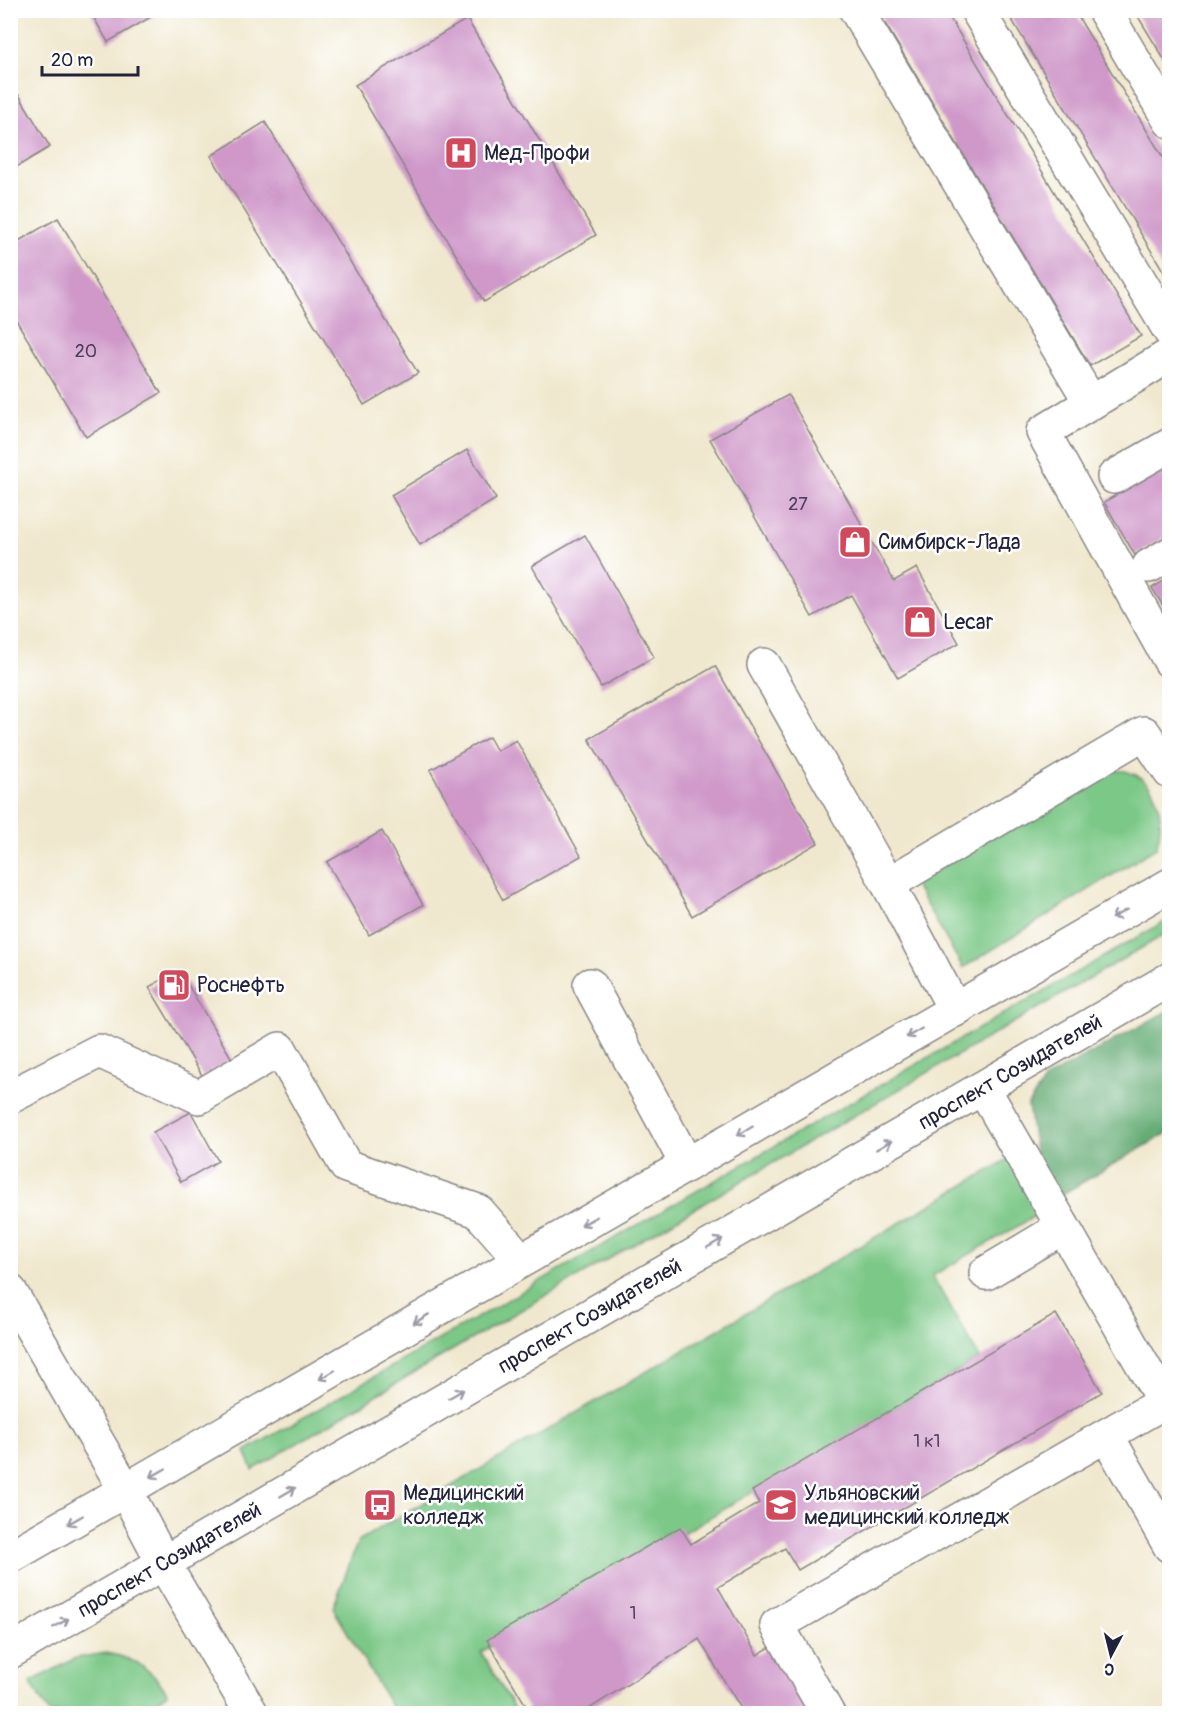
<svg xmlns="http://www.w3.org/2000/svg" width="1180" height="1724" font-family="Pangolin,sans-serif">
  <style>
    .green { fill: #7cc887; stroke: #4f7561; stroke-width: 1.5 }
    .forest { fill: #65ac74; stroke: #446758; stroke-width: 1.5 }
    .building { fill: #cf98c9 }
    .lines { fill: none; stroke-linecap: round; stroke-linejoin: round }
    .minor-casing { stroke: #898584; stroke-width: 36 }
    .major-casing { stroke: #898584; stroke-width: 36 }
    .minor { stroke: #fff; stroke-width: 33 }
    .major { stroke: #fff; stroke-width: 33 }
    .oneway { stroke: #9c9ca7 }
    .labels { text-anchor: middle; stroke-width: 5; stroke-linejoin: round; paint-order: stroke }
    .number-label { font-size: 18px; fill: #4d405e }
    .poi-label { font-size: 21px; fill: #22223b; stroke: #fff; text-anchor: start }
    .street-label { font-size: 21px; fill: #22223b; stroke: #fff }
  </style>
  <rect width="100%" height="100%" fill="#fff"/>
  <filter id="ink" filterUnits="userSpaceOnUse"><feTurbulence type="fractalNoise" baseFrequency=".0167" numOctaves="2"/><feDisplacementMap in="SourceGraphic" scale="12" xChannelSelector="R" yChannelSelector="G"/><feConvolveMatrix kernelMatrix="1 2 1 2 8 2 1 2 1" color-interpolation-filters="sRGB"/></filter>
  <filter id="wash" filterUnits="userSpaceOnUse"><feTurbulence type="fractalNoise" baseFrequency=".008" numOctaves="4" result="noise"/><feDisplacementMap in="SourceGraphic" scale="24" xChannelSelector="R" yChannelSelector="G"/><feGaussianBlur stdDeviation="1.35" result="paint"/><feColorMatrix in="noise" values="0 0 0 0 0 0 0 0 0 0 0 0 0 0 0 0 0 1.4 0 .05"/><feComposite in="paint" operator="in"/></filter>
  <g filter="url(#wash)">
    <rect width="100%" height="100%" fill="#f0e8ce"/>
    <g class="green">
      <path d="M1102 771C1109 771 1119 770 1125 771 1161 780 1165 819 1156 848L963 968 913 882Z"/>
      <path d="M1169 919V932L415 1372 253 1470 245 1451Z"/>
      <path d="M1010 1158 1042 1212 932 1276 980 1358 481 1652 517 1713H395L333 1608 358 1541Z"/>
      <path d="M106 1653C135 1658 153 1670 168 1694L134 1713H49L30 1682 76 1658Z"/>
    </g>
    <path class="forest" d="M1169 1010V1132L1061 1195 1036 1159 1028 1105 1046 1078Z"/>
    <g id="blocks">
      <g class="building">
        <path d="M89 10H163L108 42Z"/>
        <path d="M877 10H945L1141 336 1090 366Z"/>
        <path d="M1006 10H1074L1170 169V282Z"/>
        <path d="M1134 10H1170V69Z"/>
        <path d="M467 19 596 235 484 302 355 85Z"/>
        <path d="M19 95 50 147 10 171V100Z"/>
        <path d="M265 122 418 373 364 405 211 156Z"/>
        <path d="M58 218 161 393 86 437 10 310V246Z"/>
        <path d="M788 395 894 581 917 568 959 643 898 678 851 595 812 617 710 439Z"/>
        <path d="M467 450 496 499 420 545 391 495Z"/>
        <path d="M1170 464V535L1135 555 1104 502Z"/>
        <path d="M585 535 654 657 601 687 532 566Z"/>
        <path d="M1170 577V617L1152 588Z"/>
        <path d="M715 666 818 843 692 916 589 739Z"/>
        <path d="M489 737 497 751 516 740 581 856 503 900 430 770Z"/>
        <path d="M382 831 423 905 369 935 327 862Z"/>
        <path d="M179 970 232 1059 203 1077 149 987Z"/>
        <path d="M191 1112 218 1161 181 1182 153 1132Z"/>
        <path d="M1056 1314 1102 1392 798 1570 785 1548 718 1587 757 1655 772 1646 811 1714H737L742 1710 699 1639 581 1714H531L487 1640 680 1527 691 1544 759 1503 752 1491Z"/>
      </g>
    </g>
  </g>
  <g filter="url(#ink)">
    <use href="#blocks" fill-opacity="0" stroke="#898584" stroke-width="1.5"/>
    <g class="lines">
      <defs>
        <g id="minor">
          <path d="M856 10 1090 401"/>
          <path d="M977 10 1170 331"/>
          <path d="M1104 10 1170 121"/>
          <path d="M1170 355 1043 432 1170 661"/>
          <path d="M1114 477 1170 445"/>
          <path d="M1149 566 1170 554"/>
          <path d="M764 665 888 884 955 1010"/>
          <path d="M888 884 1144 733 1170 772"/>
          <path d="M590 985 687 1165"/>
          <path d="M10 1097 99 1051 199 1097 280 1049 346 1166 478 1211 521 1260"/>
          <path d="M986 1273 1063 1227"/>
          <path d="M10 1291 126 1491"/>
          <path d="M1107 1436 1170 1546"/>
          <path d="M828 1714 777 1625 1164 1402 983 1088"/>
        </g>
        <g id="major">
          <path d="M126 1491 164 1564 252 1714"/>
          <path d="M10 1557 1170 885"/>
          <path id="s1" d="M10 1652 1170 979"/>
        </g>
      </defs>
      <use href="#minor" class="minor-casing"/>
      <use href="#major" class="major-casing"/>
      <use href="#minor" class="minor"/>
      <use href="#major" class="major"/>
    </g>
    <defs><path id="oneway-shaft" d="M-6 0H5M1.5-3L5.5 0L1.5 3" fill="none" stroke-width="1.6" stroke-linecap="round" stroke-linejoin="round" transform="scale(1.5)"/></defs>
    <g class="oneway">
      <use href="#oneway-shaft" transform="translate(1119 914) rotate(150)"/>
      <use href="#oneway-shaft" transform="translate(914 1033) rotate(150)"/>
      <use href="#oneway-shaft" transform="translate(745 1131) rotate(150)"/>
      <use href="#oneway-shaft" transform="translate(884 1145) rotate(-30)"/>
      <use href="#oneway-shaft" transform="translate(589 1221) rotate(151)"/>
      <use href="#oneway-shaft" transform="translate(715 1243) rotate(-30)"/>
      <use href="#oneway-shaft" transform="translate(421 1319) rotate(149)"/>
      <use href="#oneway-shaft" transform="translate(327 1375) rotate(150)"/>
      <use href="#oneway-shaft" transform="translate(456 1394) rotate(-30)"/>
      <use href="#oneway-shaft" transform="translate(158 1473) rotate(150)"/>
      <use href="#oneway-shaft" transform="translate(288 1492) rotate(-30)"/>
      <use href="#oneway-shaft" transform="translate(75 1520) rotate(150)"/>
      <use href="#oneway-shaft" transform="translate(61 1623) rotate(-30)"/>
    </g>
  </g>
  <defs>
    <symbol id="hospital-square" viewBox="-11 -11 22 22"><rect x="-9" y="-9" width="18" height="18" rx="4" fill="#d1495b" stroke="#fff"/><path d="M-5-5h3v3.5h4V-5h3V5h-3V1.5h-4V5h-3Z" fill="#fff"/></symbol>
    <symbol id="shop-square" viewBox="-11 -11 22 22"><rect x="-9" y="-9" width="18" height="18" rx="4" fill="#d1495b" stroke="#fff"/><path d="M-5-2.5h2.3a2.7 3.5 0 0 1 5.4 0H5L5.5 6h-11ZM-1.5-2.5h3a1.5 2.3 0 0 0-3 0Z" fill="#fff"/></symbol>
    <symbol id="fuel-square" viewBox="-11 -11 22 22"><rect x="-9" y="-9" width="18" height="18" rx="4" fill="#d1495b" stroke="#fff"/><path d="M-5.5-6h7V0h2V4h1.3V-2.5L3-4.5l.8-.8L6-3V5H2.5V1h-1V6h-7ZM-4.2-4.7v3.2H.2V-4.7Z" fill="#fff"/></symbol>
    <symbol id="bus-square" viewBox="-11 -11 22 22"><rect x="-9" y="-9" width="18" height="18" rx="4" fill="#d1495b" stroke="#fff"/><path d="M-5-6H5V4H4V6H2V4H-2V6H-4V4H-5ZM-3.5-4V0h7V-4ZM-3.5 1.2v1.5H-2V1.2ZM2 1.2v1.5H3.5V1.2Z" fill="#fff"/></symbol>
    <symbol id="university-square" viewBox="-11 -11 22 22"><rect x="-9" y="-9" width="18" height="18" rx="4" fill="#d1495b" stroke="#fff"/><path d="M0-5L7-2L0 1L-7-2ZM-4 1L0 2.5L4 1V4Q0 6-4 4Z" fill="#fff"/></symbol>
  </defs>
  <g fill-rule="evenodd">
    <use href="#hospital-square" x="442" y="134" width="38" height="38"/>
    <use href="#shop-square" x="836" y="523" width="38" height="38"/>
    <use href="#shop-square" x="901" y="603" width="38" height="38"/>
    <use href="#fuel-square" x="155" y="966" width="38" height="38"/>
    <use href="#bus-square" x="361" y="1486" width="38" height="38"/>
    <use href="#university-square" x="762" y="1486" width="38" height="38"/>
  </g>
  <g class="labels">
    <g class="number-label">
      <text x="86" y="357">20</text>
      <text x="798" y="510">27</text>
      <text x="927" y="1447">1 к1</text>
      <text x="633" y="1619">1</text>
    </g>
    <g class="poi-label">
      <text x="484" y="160">Мед-Профи</text>
      <text x="878" y="549">Симбирск-Лада</text>
      <text x="943" y="629">Lecar</text>
      <text x="197" y="992">Роснефть</text>
      <text x="403" y="1500">Медицинский<tspan x="403" dy="24">колледж</tspan></text>
      <text x="804" y="1500">Ульяновский<tspan x="804" dy="24">медицинский колледж</tspan></text>
    </g>
    <g class="street-label">
      <text dy="7" stroke="none"><textPath href="#s1" startOffset="1156">проспект Созидателей</textPath></text>
      <text dy="7" stroke="none"><textPath href="#s1" startOffset="670">проспект Созидателей</textPath></text>
      <text dy="7" stroke="none"><textPath href="#s1" startOffset="184">проспект Созидателей</textPath></text>
    </g>
  </g>
  <rect width="1180" height="1724" fill="none" stroke="#fff" stroke-width="36"/>
  <g transform="translate(1111 1655) rotate(187)" stroke="#ffffff" stroke-width="4.5" paint-order="stroke">
  <path d="M0-4.5L10 22L0 15L-10 22Z" fill="#22223b"/>
  <text y="-9" font-size="16" font-weight="bold" text-anchor="middle" fill="#22223b">С</text>
  </g>
  <path d="M42 66v9h96v-9" fill="none" stroke="#22223b" stroke-width="3"/>
  <text x="51" y="66" font-size="18" fill="#22223b" stroke="#ffffff" stroke-width="4.5" paint-order="stroke">20 m</text>
</svg>
